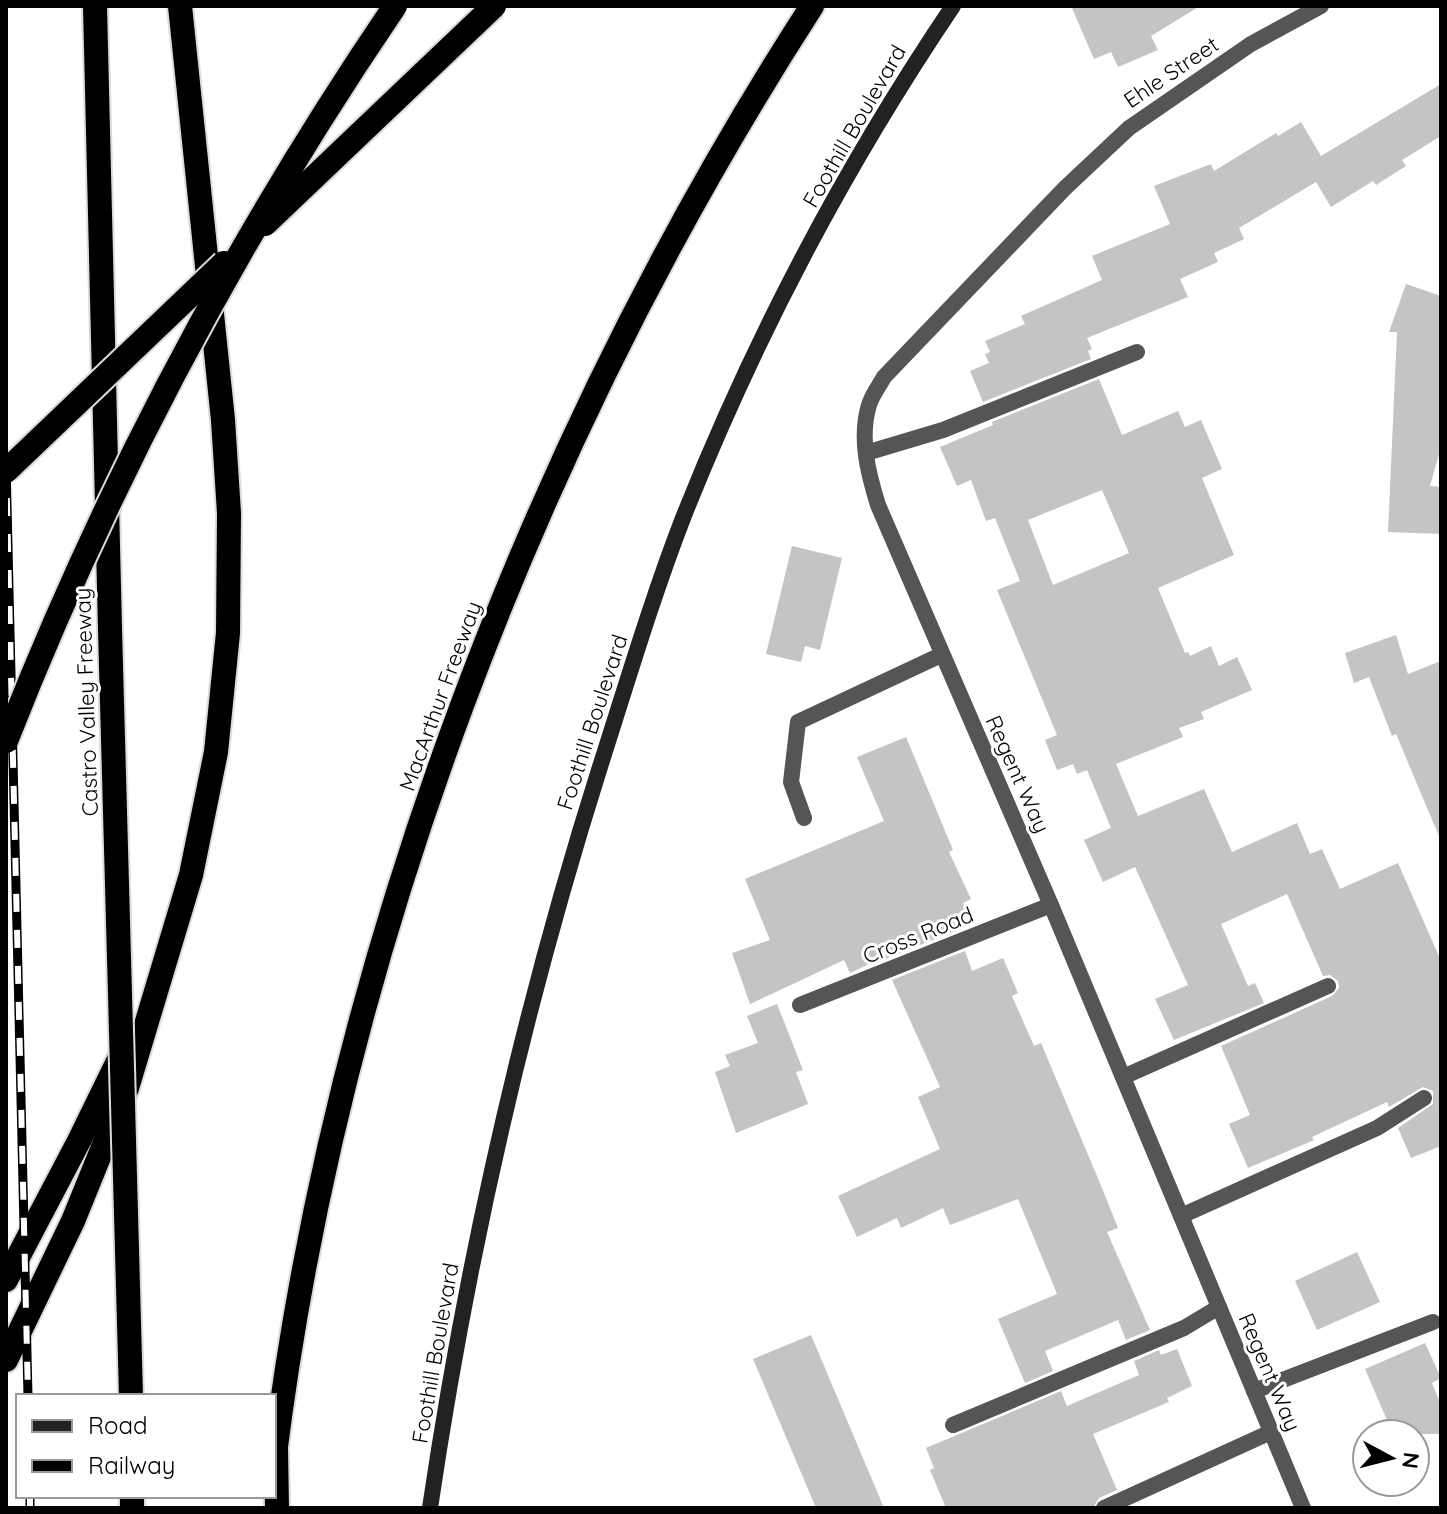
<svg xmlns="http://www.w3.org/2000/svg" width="1447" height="1514" font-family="Quicksand,sans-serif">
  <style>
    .building { fill: #c4c4c4; fill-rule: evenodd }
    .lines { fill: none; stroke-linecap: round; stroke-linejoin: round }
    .highway-casing { stroke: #dbdbdb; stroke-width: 28 }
    .lane { stroke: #555; stroke-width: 16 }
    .street { stroke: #555; stroke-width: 16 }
    .secondary { stroke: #222; stroke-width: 16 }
    .highway { stroke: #000; stroke-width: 24 }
    .rail-casing { stroke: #000; stroke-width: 9 }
    .rail { stroke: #fff; stroke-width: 6; stroke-dasharray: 18; stroke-linecap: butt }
    .highway-bridge-casing { stroke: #dbdbdb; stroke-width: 28; stroke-linecap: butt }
    .highway-bridge { stroke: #000; stroke-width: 24 }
    .labels { text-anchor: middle; stroke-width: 6; stroke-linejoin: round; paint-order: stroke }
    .street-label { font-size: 22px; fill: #000; stroke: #fff }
  </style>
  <rect width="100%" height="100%" fill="#fff"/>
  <g class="building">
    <path d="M1071 6H1200L1151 36 1158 50 1118 67 1111 52 1094 59Z"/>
    <path d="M1441 84V136L1402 160 1406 166 1376 185 1373 181 1331 207 1316 182 1239 228 1244 239 1214 253 1218 262 1180 279 1188 297 1087 338 1092 349 1088 351 1091 359 983 402 970 371 989 363 985 354 990 352 985 341 1025 324 1021 316 1102 280 1092 256 1170 224 1154 186 1211 164 1214 171 1276 133 1278 136 1301 122 1321 156Z"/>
    <path d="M1406 284 1441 296V447L1430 486 1441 487V534L1388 532 1397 332H1389Z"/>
    <path d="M1099 379 1122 435 1178 411 1185 427 1201 420 1222 469 1202 478 1234 555 1158 588 1185 653 1188 652 1190 656 1211 646 1219 666 1237 657 1252 690 1201 712 1204 719 1179 728 1183 737 1116 764 1138 816 1204 789 1232 852 1297 823 1310 854 1322 849 1340 889 1398 863 1441 961V1146L1411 1158 1398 1128 1433 1104V1091L1423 1087 1389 1107 1387 1102 1312 1137 1314 1140 1248 1168 1229 1124 1250 1115 1221 1046 1332 996 1339 988 1338 981 1330 975 1323 976 1287 894 1221 924 1248 986 1255 983 1264 1003 1174 1040 1155 999 1188 985 1135 867 1103 882 1084 840 1111 828 1087 770 1077 774 1073 764 1057 770 1045 740 1057 735 997 590 1020 581 995 518 986 521 971 480 957 486 940 447 993 425 992 422ZM1102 490 1129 553 1053 585 1028 520Z"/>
    <path d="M792 546 842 558 820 650 805 646 801 662 766 654Z"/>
    <path d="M1396 635 1408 674 1441 661V841L1396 734 1392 736 1369 677 1354 683 1345 653Z"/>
    <path d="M906 737 953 850 949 852 971 899 963 903 967 912 953 918 957 930 883 960 882 958 850 973 844 960 750 1004 732 953 770 940 745 879 884 821 857 757Z"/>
    <path d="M965 951 972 971 1003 958 1018 993 1012 996 1034 1046 1041 1043 1102 1188 1118 1228 1107 1232 1150 1330 1126 1340 1118 1320 1045 1351 1053 1371 1025 1383 998 1319 1057 1294 1018 1199 950 1225 943 1208 901 1228 897 1218 857 1237 838 1196 940 1149 918 1097 940 1087 892 980Z"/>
    <path d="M777 1004 803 1070 796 1072 808 1104 736 1133 715 1072 730 1066 725 1055 758 1043 747 1016Z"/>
    <path d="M1357 1252 1380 1302 1317 1330 1295 1281Z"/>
    <path d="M811 1335 884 1508H816L753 1359Z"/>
    <path d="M1425 1343 1441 1378 1432 1383 1441 1405V1434H1393L1365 1369Z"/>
    <path d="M1177 1349 1192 1386 1167 1398 1169 1402 1093 1434 1117 1490 1099 1498 1093 1508H946L930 1470 934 1468 926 1448 1061 1391 1067 1406 1139 1375 1134 1361 1159 1350 1161 1355Z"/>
  </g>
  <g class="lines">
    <defs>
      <g id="highway">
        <path d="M95 6 110 629"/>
        <path d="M6 1280 79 1141 125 1047"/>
        <path d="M6 1360 73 1221 127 1088 191 875 216 752 228 633 229 513 223 420 180 6"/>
        <path d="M276 1448 277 1508"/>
        <path d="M274 1462C337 952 534 437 812 6"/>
        <path d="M132 1496V1508"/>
      </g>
    </defs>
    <use href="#highway" class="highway-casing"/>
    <g class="lane">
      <path d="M866 453 943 430 1137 352"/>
      <path d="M804 818 791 782 798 722 941 655"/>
      <path d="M1123 1077 1328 986"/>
      <path d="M1181 1216 1377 1128 1424 1098"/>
      <path d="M1254 1391 1433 1322"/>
      <path d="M953 1425 1184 1328 1219 1307"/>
      <path d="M1104 1508 1271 1432"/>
    </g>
    <g class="street">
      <path d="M800 1005 1051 905"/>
      <path d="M1303 1508 1051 905 878 505C868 473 859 438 869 405 872 395 879 386 884 377L1065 188 1129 128 1251 44 1321 6"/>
    </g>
    <path class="secondary" d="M430 1508C467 1258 523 1011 599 770 626 686 651 601 683 518 754 339 845 166 953 6"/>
    <use href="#highway" class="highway"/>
    <defs>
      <g id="rail">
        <path d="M6 462 28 1396"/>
        <path d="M30 1496V1508"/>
      </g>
    </defs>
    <use href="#rail" class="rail-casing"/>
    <use href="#rail" class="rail"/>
    <defs>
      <g id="highway-bridge">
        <path d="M265 224 494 6"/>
        <path d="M6 471 224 263"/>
        <path d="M110 629 131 1396"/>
        <path d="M6 741C108 481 238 237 395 6"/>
      </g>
    </defs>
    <use href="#highway-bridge" class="highway-bridge-casing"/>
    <use href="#highway-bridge" class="highway-bridge"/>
  </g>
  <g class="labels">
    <g class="street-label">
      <text transform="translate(1171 72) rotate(-34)" y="8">Ehle Street</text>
      <text transform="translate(854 126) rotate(-60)" y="8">Foothill Boulevard</text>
      <text transform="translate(440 696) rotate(-70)" y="8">MacArthur Freeway</text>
      <text transform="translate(86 702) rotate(-92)" y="8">Castro Valley Freeway</text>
      <text transform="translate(592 722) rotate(-72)" y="8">Foothill Boulevard</text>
      <text transform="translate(1018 774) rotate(66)" y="8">Regent Way</text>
      <text transform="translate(918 935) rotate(-22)" y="8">Cross Road</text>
      <text transform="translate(435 1353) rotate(-80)" y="8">Foothill Boulevard</text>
      <text transform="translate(1270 1372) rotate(67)" y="8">Regent Way</text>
    </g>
  </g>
  <rect width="1447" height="1514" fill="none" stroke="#000000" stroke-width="16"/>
  <rect x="16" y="1394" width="260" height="104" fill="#ffffff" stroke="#999999" stroke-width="2"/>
  <rect x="32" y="1420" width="40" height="12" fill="#222222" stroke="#999999" stroke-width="2"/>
  <text x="88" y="1434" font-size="24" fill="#000000">Road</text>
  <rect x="32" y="1460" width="40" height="12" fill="#000000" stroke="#999999" stroke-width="2"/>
  <text x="88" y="1474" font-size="24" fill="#000000">Railway</text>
  <g transform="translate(1391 1458) rotate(97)"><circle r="38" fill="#ffffff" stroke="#999999" stroke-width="2"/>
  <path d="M0-6L14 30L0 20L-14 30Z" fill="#000000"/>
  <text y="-12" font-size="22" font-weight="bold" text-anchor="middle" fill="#000000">N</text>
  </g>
</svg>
